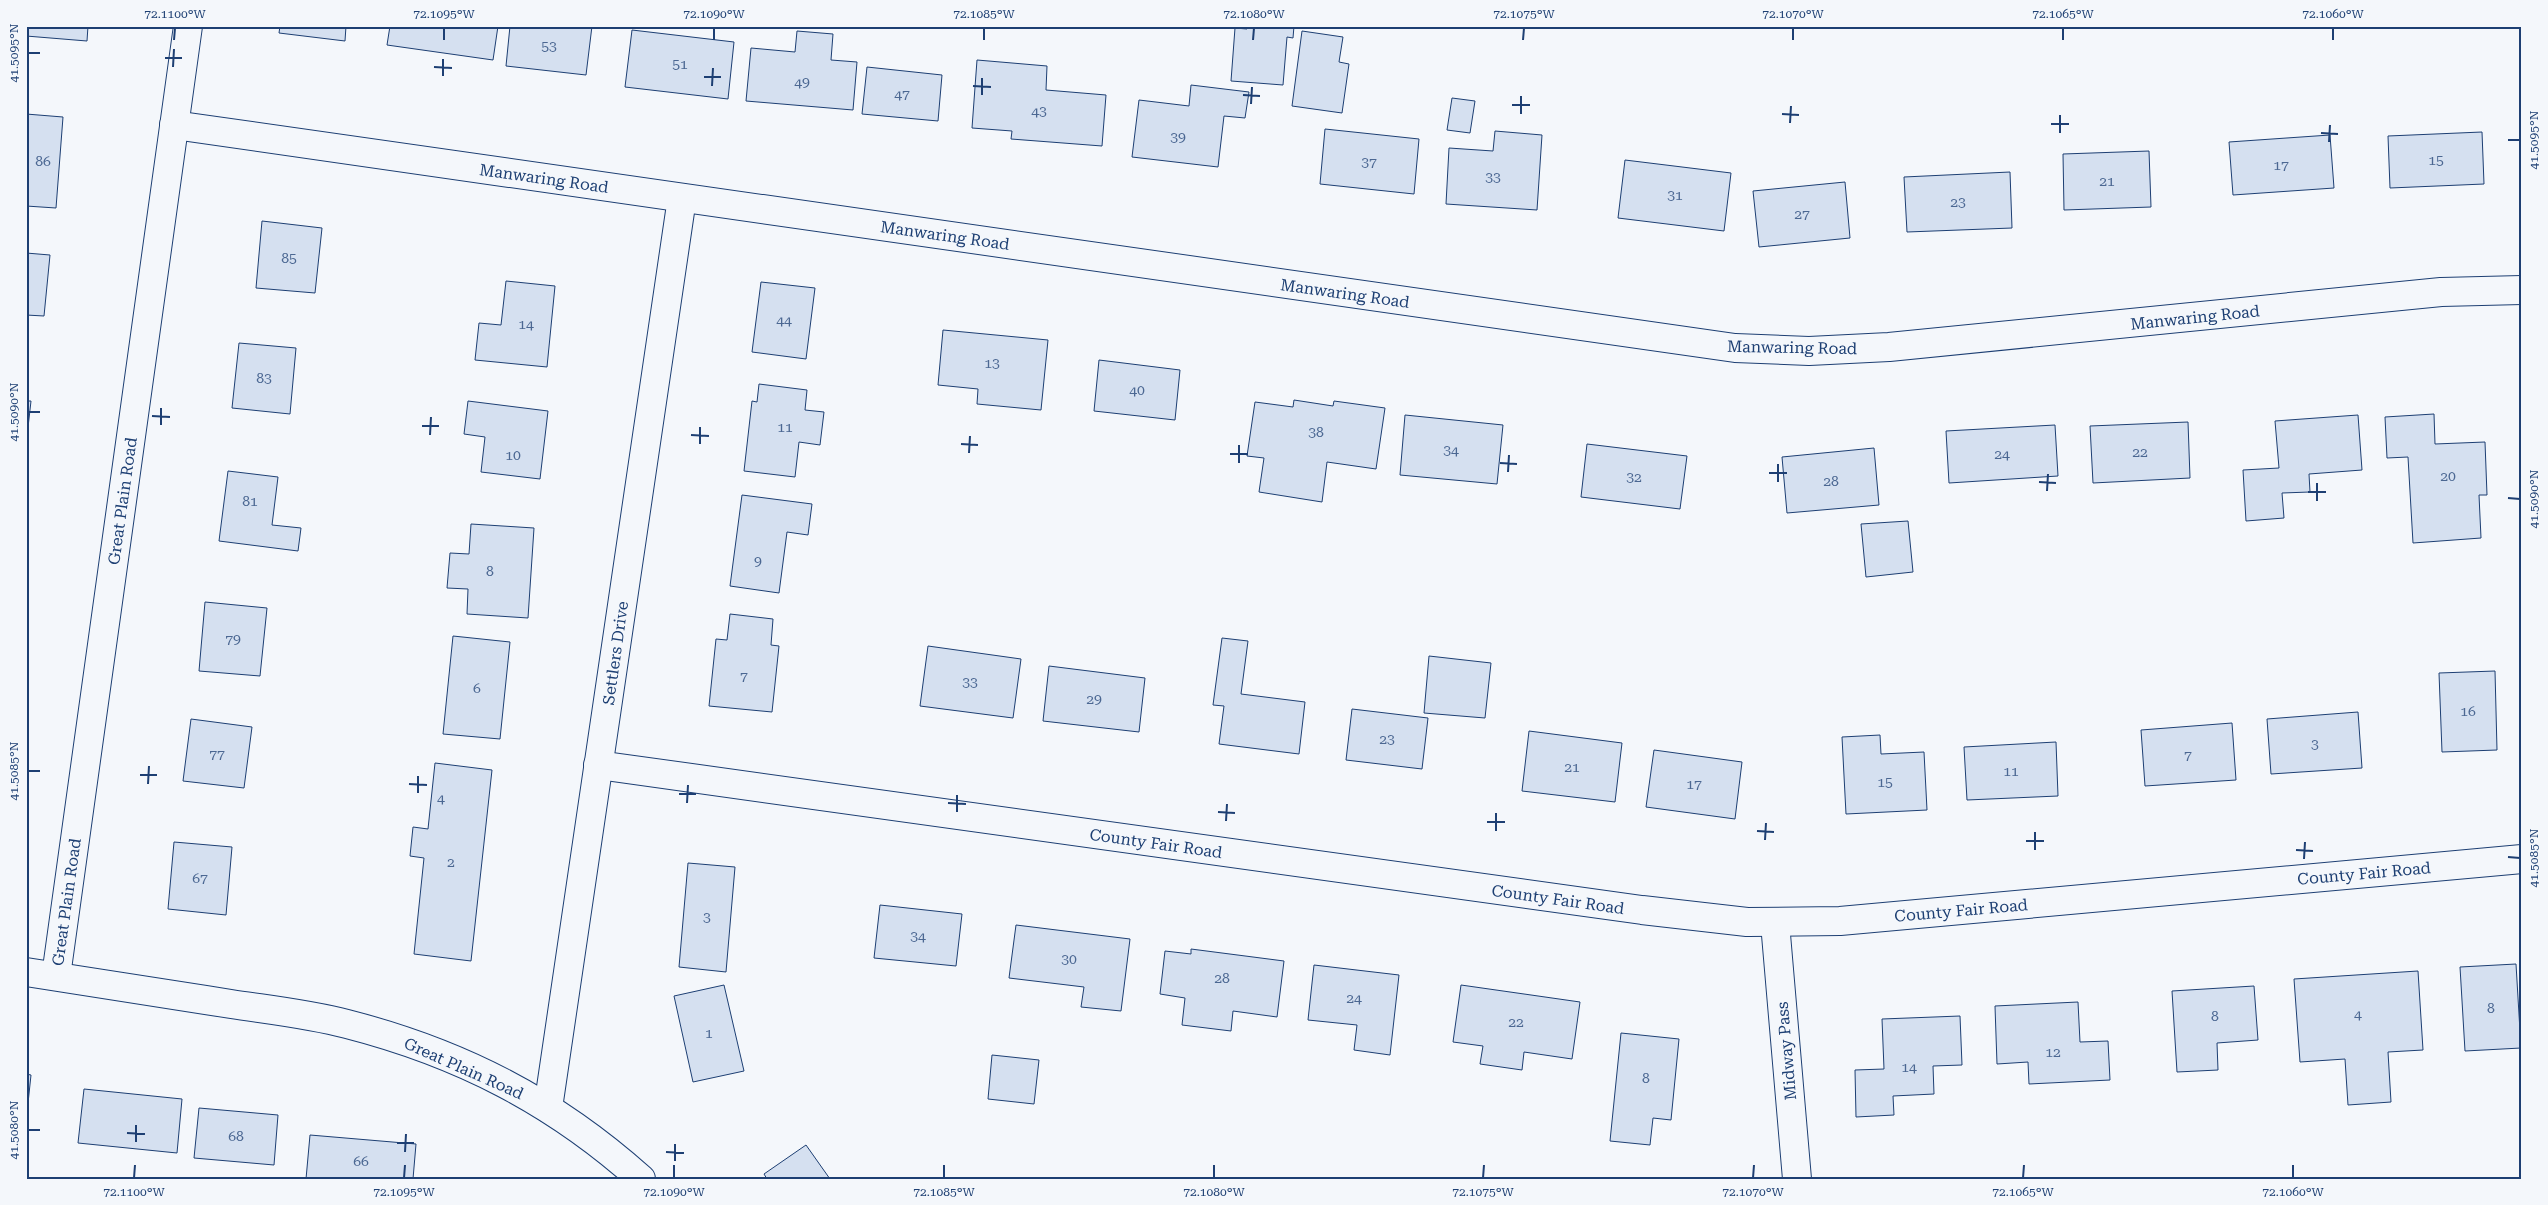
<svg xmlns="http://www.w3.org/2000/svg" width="2548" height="1205" font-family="'Roboto Serif',serif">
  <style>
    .building { fill: #d5e0f0; stroke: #1d3f73 }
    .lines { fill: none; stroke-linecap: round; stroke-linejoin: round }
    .street-casing { stroke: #1d3f73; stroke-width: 30 }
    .street { stroke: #f4f7fb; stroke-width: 28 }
    .ticks { fill: none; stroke: #1d3f73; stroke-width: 2 }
    .labels { text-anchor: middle; stroke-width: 4; stroke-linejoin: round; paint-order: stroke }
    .number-label { font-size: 14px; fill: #4b6792 }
    .street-label { font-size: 16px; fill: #1d3f73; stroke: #f4f7fb }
    .neatline { fill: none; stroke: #1d3f73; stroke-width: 2 }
    .ticks-label { font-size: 12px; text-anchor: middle; fill: #1d3f73 }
  </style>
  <rect width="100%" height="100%" fill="#f4f7fb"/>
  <g class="building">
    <path d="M26 26H88L87 41 26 36Z"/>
    <path d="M280 26H346L345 41 279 33Z"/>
    <path d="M390 26H498L493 60 387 45Z"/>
    <path d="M510 26H592L586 75 506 66Z"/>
    <path d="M1248 26H1294L1293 38 1287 37 1283 85 1231 81 1235 28 1247 29Z"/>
    <path d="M632 30 734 42 728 99 625 87Z"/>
    <path d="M797 31 833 34 831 60 857 62 853 110 746 101 751 48 795 52Z"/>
    <path d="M1302 31 1343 37 1339 62 1349 64 1342 113 1292 106Z"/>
    <path d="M977 60 1047 66 1046 90 1106 95 1102 146 1011 139 1012 131 972 128Z"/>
    <path d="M867 67 942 75 938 121 862 114Z"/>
    <path d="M1191 85 1249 92 1245 118 1224 116 1218 167 1132 157 1139 100 1189 106Z"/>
    <path d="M1452 98 1475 101 1470 133 1447 130Z"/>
    <path d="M26 114 63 117 56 208 26 206Z"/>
    <path d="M1325 129 1419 139 1414 194 1320 184Z"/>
    <path d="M1495 131 1542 135 1537 210 1446 204 1449 148 1493 151Z"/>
    <path d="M2482 132 2484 184 2390 188 2388 136Z"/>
    <path d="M2330 135 2334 188 2233 195 2229 142Z"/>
    <path d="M2149 151 2151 207 2064 210 2063 154Z"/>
    <path d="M1625 160 1731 173 1724 231 1618 218Z"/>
    <path d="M2010 172 2012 228 1907 232 1904 177Z"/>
    <path d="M1845 182 1850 238 1759 247 1753 191Z"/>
    <path d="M262 221 322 228 315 293 256 288Z"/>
    <path d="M26 253 50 255 44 316 26 315Z"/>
    <path d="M506 281 555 286 547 367 475 360 479 323 501 325Z"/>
    <path d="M761 282 815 288 806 359 752 352Z"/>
    <path d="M943 330 1048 340 1041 410 977 404 978 389 938 385Z"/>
    <path d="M239 343 296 348 290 414 232 408Z"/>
    <path d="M1099 360 1180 370 1175 420 1094 411Z"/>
    <path d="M759 384 807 390 805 410 824 412 820 445 799 442 795 477 744 471 752 401 757 402Z"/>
    <path d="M1294 400 1333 406 1334 401 1385 408 1376 469 1327 462 1322 502 1259 492 1264 458 1247 456 1255 402 1293 407Z"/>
    <path d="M26 401H31L26 445Z"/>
    <path d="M468 401 548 411 540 479 481 472 485 437 464 434Z"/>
    <path d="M2434 414 2435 444 2485 442 2487 495H2479L2481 538 2413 543 2408 457 2387 458 2385 417Z"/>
    <path d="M1405 415 1503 425 1497 484 1400 475Z"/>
    <path d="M2358 415 2362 470 2309 474 2310 492 2282 493 2284 518 2246 521 2243 470 2279 468 2275 421Z"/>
    <path d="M2188 422 2190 478 2093 483 2090 426Z"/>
    <path d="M2055 425 2058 476 1949 483 1946 431Z"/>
    <path d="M1587 444 1687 456 1680 509 1581 497Z"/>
    <path d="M1874 448 1879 505 1787 513 1782 457Z"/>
    <path d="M228 471 278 477 272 525 301 528 298 551 219 541Z"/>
    <path d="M742 495 812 504 808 535 787 532 779 593 730 586Z"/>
    <path d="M1908 521 1913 572 1866 577 1861 524Z"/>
    <path d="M471 524 534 528 528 618 467 614 468 589 447 588 450 553 469 554Z"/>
    <path d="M205 602 267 608 260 676 199 671Z"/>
    <path d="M730 614 773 619 771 645 779 646 772 712 709 706 716 639 727 640Z"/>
    <path d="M453 636 510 642 500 739 443 734Z"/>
    <path d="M1222 638 1248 641 1241 694 1305 702 1299 754 1219 744 1224 706 1213 705Z"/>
    <path d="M928 646 1021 659 1013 718 920 706Z"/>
    <path d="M1429 656 1491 663 1485 718 1424 713Z"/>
    <path d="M1049 666 1145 678 1139 732 1043 721Z"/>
    <path d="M2495 671 2497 750 2442 752 2439 673Z"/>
    <path d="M1352 709 1428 718 1422 769 1346 760Z"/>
    <path d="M2358 712 2362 768 2271 774 2267 719Z"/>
    <path d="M191 719 252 727 244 788 183 781Z"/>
    <path d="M2232 723 2236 780 2145 786 2141 730Z"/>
    <path d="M1529 731 1622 743 1615 802 1522 791Z"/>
    <path d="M1880 735 1881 754 1924 752 1927 810 1846 814 1842 737Z"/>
    <path d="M2056 742 2058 796 1967 800 1964 747Z"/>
    <path d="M1654 750 1742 762 1735 819 1646 807Z"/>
    <path d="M435 763 492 770 471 961 414 954 424 858 410 856 413 827 428 829Z"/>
    <path d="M174 842 232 847 226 915 168 909Z"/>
    <path d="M688 863 735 867 726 972 679 967Z"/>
    <path d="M880 905 962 914 956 966 874 958Z"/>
    <path d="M1016 925 1130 939 1121 1011 1081 1007 1084 987 1009 978Z"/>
    <path d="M1191 949 1284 961 1277 1017 1233 1011 1231 1031 1182 1025 1185 998 1160 994 1165 951 1191 954Z"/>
    <path d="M2516 964 2521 1048 2465 1051 2460 967Z"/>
    <path d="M1314 965 1399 975 1390 1055 1354 1050 1357 1025 1308 1020Z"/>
    <path d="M2418 971 2423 1050 2388 1052 2391 1102 2348 1105 2345 1059 2300 1062 2294 979Z"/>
    <path d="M724 985 744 1071 693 1082 674 996Z"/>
    <path d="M1461 985 1580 1002 1572 1059 1524 1052 1522 1070 1480 1064 1483 1046 1453 1042Z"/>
    <path d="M2254 986 2258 1040 2217 1043 2218 1070 2177 1072 2172 991Z"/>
    <path d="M2078 1002 2080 1042 2108 1041 2110 1080 2029 1084 2028 1062 1997 1064 1995 1006Z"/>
    <path d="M1960 1016 1962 1065 1933 1066 1934 1094 1893 1096 1894 1115 1856 1117 1855 1070 1884 1069 1882 1019Z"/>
    <path d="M1621 1033 1679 1039 1671 1120 1653 1118 1650 1145 1610 1141Z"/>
    <path d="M992 1055 1039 1060 1034 1104 988 1099Z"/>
    <path d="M26 1074 31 1075 26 1122Z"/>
    <path d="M84 1089 182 1099 177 1153 78 1143Z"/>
    <path d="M199 1108 278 1115 274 1165 194 1158Z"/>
    <path d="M310 1135 416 1144 413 1179H306Z"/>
    <path d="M806 1145 830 1179H767L764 1174Z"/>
  </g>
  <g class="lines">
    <defs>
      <g id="street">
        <path d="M174 125 1735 348 1809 351 1889 347 2441 292 2522 290"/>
        <path d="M598 765 1642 910 1747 922 1840 921 2522 859"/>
        <path d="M1775 923 1797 1179"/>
        <path d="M26 972C95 983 163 993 231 1004 270 1010 309 1014 347 1024 460 1053 554 1101 641 1179"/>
        <path d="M56 976 188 26"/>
        <path d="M548 1108 682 198"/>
      </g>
    </defs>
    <use href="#street" class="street-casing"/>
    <use href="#street" class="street"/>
  </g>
  <path class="ticks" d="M174 40 175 28M444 40V28M714 40V28M984 40V28M1253 40 1254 28M1523 40 1524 28M1793 40V28M2063 40V28M2333 40V28M28 53H40M165 58H182M173 67 174 49M434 67 452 68M443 76V59M704 77H721M712 86 713 68M973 86 991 87M982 95V78M1243 95 1260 96M1251 104 1252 87M1512 105H1530M1521 114V96M1782 114 1799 115M1790 123 1791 106M2051 124H2069M2060 133V115M2321 133 2338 134M2508 140H2520M2329 142 2330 125M28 412H40M152 416 170 417M161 425V408M422 426H439M430 435 431 417M691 435 709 436M700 444V427M961 444 978 445M969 453 970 436M1230 454H1248M1239 463V445M1500 463 1517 464M1508 472 1509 455M1769 473H1787M1778 482V464M2039 482 2056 483M2047 491 2048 474M2308 492H2326M2508 498 2520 499M2317 501V483M28 771H40M140 775H157M148 784 149 766M409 784 427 785M418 793V776M679 794H696M687 803 688 785M948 803 966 804M957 812V795M1218 812 1235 813M1226 821 1227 804M1487 822H1505M1496 831V813M1757 831 1774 832M1765 840 1766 823M2026 841H2044M2035 850V832M2296 850 2313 851M2508 857 2520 858M2304 859 2305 842M28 1130H40M127 1133 145 1134M136 1142V1125M397 1143H414M405 1152 406 1134M666 1152 684 1153M675 1161V1144M134 1178 135 1165M404 1178 405 1165M674 1178V1165M944 1178V1165M1214 1178V1165M1483 1178 1484 1165M1753 1178 1754 1165M2023 1178 2024 1165M2293 1178V1165"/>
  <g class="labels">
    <g class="number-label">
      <text x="549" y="51">53</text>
      <text x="680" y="69">51</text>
      <text x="802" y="87">49</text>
      <text x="902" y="99">47</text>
      <text x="1039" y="116">43</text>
      <text x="1178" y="142">39</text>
      <text x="2436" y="165">15</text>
      <text x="43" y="166">86</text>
      <text x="1369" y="167">37</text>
      <text x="2281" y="170">17</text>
      <text x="1493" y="182">33</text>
      <text x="2107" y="186">21</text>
      <text x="1675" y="200">31</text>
      <text x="1958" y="207">23</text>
      <text x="1802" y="219">27</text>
      <text x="289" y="263">85</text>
      <text x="784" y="325">44</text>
      <text x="526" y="329">14</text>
      <text x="992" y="368">13</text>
      <text x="264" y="383">83</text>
      <text x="1137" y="395">40</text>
      <text x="785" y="432">11</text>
      <text x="1316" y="437">38</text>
      <text x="1451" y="455">34</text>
      <text x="2140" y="457">22</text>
      <text x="2002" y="459">24</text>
      <text x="513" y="460">10</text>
      <text x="2448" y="481">20</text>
      <text x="1634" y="482">32</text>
      <text x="1831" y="486">28</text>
      <text x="250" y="506">81</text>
      <text x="758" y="566">9</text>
      <text x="490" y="576">8</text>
      <text x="233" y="644">79</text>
      <text x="744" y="681">7</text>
      <text x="970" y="687">33</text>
      <text x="477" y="693">6</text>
      <text x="1094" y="704">29</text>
      <text x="2468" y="716">16</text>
      <text x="1387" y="744">23</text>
      <text x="2315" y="749">3</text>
      <text x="217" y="759">77</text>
      <text x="2188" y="760">7</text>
      <text x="1572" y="772">21</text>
      <text x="2011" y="776">11</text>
      <text x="1885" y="787">15</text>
      <text x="1694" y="789">17</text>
      <text x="441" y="803">4</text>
      <text x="451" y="867">2</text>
      <text x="200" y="883">67</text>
      <text x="707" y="922">3</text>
      <text x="918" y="941">34</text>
      <text x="1069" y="964">30</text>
      <text x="1222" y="983">28</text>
      <text x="1354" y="1003">24</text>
      <text x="2491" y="1013">8</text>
      <text x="2358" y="1019">4</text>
      <text x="2215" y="1021">8</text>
      <text x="1516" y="1027">22</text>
      <text x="709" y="1038">1</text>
      <text x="2053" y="1057">12</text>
      <text x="1909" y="1072">14</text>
      <text x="1646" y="1083">8</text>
      <text x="236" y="1141">68</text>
      <text x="361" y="1166">66</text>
    </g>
    <g class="street-label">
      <text transform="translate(544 178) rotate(8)" y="6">Manwaring Road</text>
      <text transform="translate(945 235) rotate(8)" y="6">Manwaring Road</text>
      <text transform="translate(1345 293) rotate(8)" y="6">Manwaring Road</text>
      <text transform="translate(2195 317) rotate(-6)" y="6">Manwaring Road</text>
      <text transform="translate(1792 347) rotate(1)" y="6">Manwaring Road</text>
      <text transform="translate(122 501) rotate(-82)" y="6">Great Plain Road</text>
      <text transform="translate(615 653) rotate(-82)" y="6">Settlers Drive</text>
      <text transform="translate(1156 843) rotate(8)" y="6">County Fair Road</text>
      <text transform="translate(2364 873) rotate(-5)" y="6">County Fair Road</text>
      <text transform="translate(1558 899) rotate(8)" y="6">County Fair Road</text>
      <text transform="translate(66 902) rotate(-82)" y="6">Great Plain Road</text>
      <text transform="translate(1961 910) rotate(-5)" y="6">County Fair Road</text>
      <text transform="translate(1786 1051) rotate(-95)" y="6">Midway Pass</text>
      <text transform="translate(464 1068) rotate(24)" y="6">Great Plain Road</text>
    </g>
  </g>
  <rect width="2548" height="1205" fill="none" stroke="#f4f7fb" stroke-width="55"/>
  <rect x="28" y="28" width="2492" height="1150" class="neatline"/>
  <g class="ticks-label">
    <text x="175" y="18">72.1100°W</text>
    <text x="444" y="18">72.1095°W</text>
    <text x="714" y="18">72.1090°W</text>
    <text x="984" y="18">72.1085°W</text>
    <text x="1254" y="18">72.1080°W</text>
    <text x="1524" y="18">72.1075°W</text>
    <text x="1793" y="18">72.1070°W</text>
    <text x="2063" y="18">72.1065°W</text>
    <text x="2333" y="18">72.1060°W</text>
    <text transform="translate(14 53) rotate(-90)" y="4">41.5095°N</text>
    <text transform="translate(2534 140) rotate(-90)" y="4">41.5095°N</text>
    <text transform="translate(14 412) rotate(-90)" y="4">41.5090°N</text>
    <text transform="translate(2534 499) rotate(-90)" y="4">41.5090°N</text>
    <text transform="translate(14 771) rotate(-90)" y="4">41.5085°N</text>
    <text transform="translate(2534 858) rotate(-90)" y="4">41.5085°N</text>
    <text transform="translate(14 1130) rotate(-90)" y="4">41.5080°N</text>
    <text x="134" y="1196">72.1100°W</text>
    <text x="404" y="1196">72.1095°W</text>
    <text x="674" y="1196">72.1090°W</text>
    <text x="944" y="1196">72.1085°W</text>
    <text x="1214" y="1196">72.1080°W</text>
    <text x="1483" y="1196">72.1075°W</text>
    <text x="1753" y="1196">72.1070°W</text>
    <text x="2023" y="1196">72.1065°W</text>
    <text x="2293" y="1196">72.1060°W</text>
  </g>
</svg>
